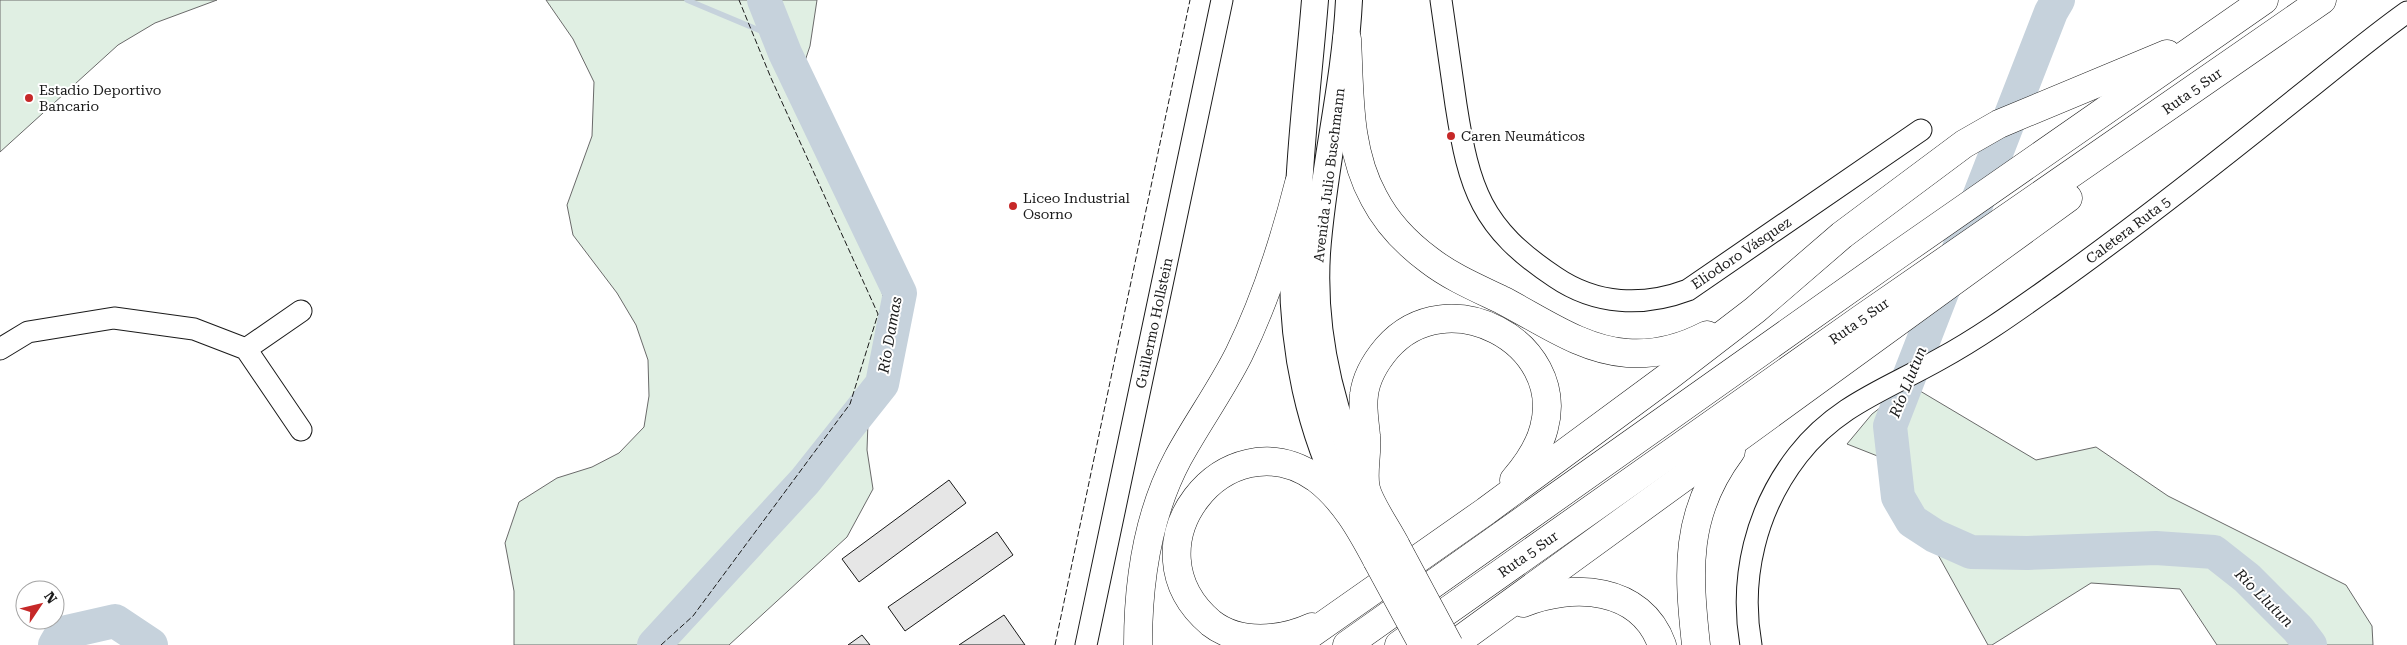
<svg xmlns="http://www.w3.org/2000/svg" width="2407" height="645" font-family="'Roboto Serif',serif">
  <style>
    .green { fill: #e0efe3; stroke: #6a6a6a }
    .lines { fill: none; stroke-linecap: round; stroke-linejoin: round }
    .stream { stroke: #c6d2dc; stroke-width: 5.5 }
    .river { stroke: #c6d2dc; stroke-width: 34 }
    .building { fill: #e6e6e6; stroke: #1a1a1a }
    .minor-casing { stroke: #1a1a1a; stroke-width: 23 }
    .major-casing { stroke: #1a1a1a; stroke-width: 28 }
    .highway-casing { stroke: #1a1a1a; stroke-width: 29 }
    .minor { stroke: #fff; stroke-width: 21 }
    .major { stroke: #fff; stroke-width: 26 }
    .highway { stroke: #fff; stroke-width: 28 }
    .highway-bridge-casing { stroke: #1a1a1a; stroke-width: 29; stroke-linecap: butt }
    .highway-bridge { stroke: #fff; stroke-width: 28 }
    .fence { stroke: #1a1a1a; stroke-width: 1; stroke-dasharray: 6 2.5; stroke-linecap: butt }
    .poi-dot { fill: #c62828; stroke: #fff; stroke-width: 2 }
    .labels { text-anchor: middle; stroke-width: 4; stroke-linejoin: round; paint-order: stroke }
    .poi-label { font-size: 14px; fill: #1a1a1a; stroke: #fff; text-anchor: start }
    .street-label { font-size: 14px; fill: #1a1a1a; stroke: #fff }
    .water-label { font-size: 15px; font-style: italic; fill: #1a1a1a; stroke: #fff }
  </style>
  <rect width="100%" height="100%" fill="#fff"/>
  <g class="green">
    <path d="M0 0H217L155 23 118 45 0 152Z"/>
    <path d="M546 0H817L810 46 801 73V95L828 155 853 190 866 218 876 254 885 310 887 348 882 385 868 422 867 450 873 489 847 537 729 645H514V591L505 543 519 502 557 478 592 467 619 453 644 427 649 396 648 360 636 325 617 293 573 235 567 205 592 136 594 82 573 39Z"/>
    <path d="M1910 385 2036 460 2096 447 2168 496 2346 585 2372 626 2373 645H2217L2180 589 2091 583 1992 645H1988L1885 459 1847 444 1872 414Z"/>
  </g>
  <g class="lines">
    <path class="stream" d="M687 0 780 39"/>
    <g class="river">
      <path d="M2058 0 2051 12 1890 426 1898 497 1912 521 1935 536 1971 552 2027 553 2156 548 2214 552 2247 578 2298 629 2310 645"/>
      <path d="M55 645 62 633 115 621 151 645"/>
      <path d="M654 645 805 481 882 384 900 293 785 53 764 0"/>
    </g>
  </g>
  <g class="building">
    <path d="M949 480 966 503 859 582 842 559Z"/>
    <path d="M997 532 1013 555 905 631 888 607Z"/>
    <path d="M1004 615 1025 645H959Z"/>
    <path d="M862 635 870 645H848Z"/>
  </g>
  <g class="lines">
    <defs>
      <g id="minor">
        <path d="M1441 0C1446 35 1451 70 1456 105 1469 189 1481 228 1555 277 1596 305 1643 307 1688 290L1921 130"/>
        <path d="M0 349 28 332 114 318 194 329 246 349 301 430"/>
        <path d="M246 349 301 311"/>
        <path d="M1086 645 1222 0"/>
        <path d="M1751 645C1739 578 1756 509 1798 455 1837 405 1887 389 1940 359 1977 339 2015 312 2049 288 2134 228 2216 163 2297 98 2334 69 2369 39 2407 12"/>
      </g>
      <g id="major">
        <path d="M1315 0C1310 63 1302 126 1299 189 1297 214 1293 239 1293 265 1292 348 1309 432 1348 506"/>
        <path d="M1349 0C1345 85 1323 168 1317 253 1312 335 1332 414 1366 489"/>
      </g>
      <g id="highway">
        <path d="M1347 39C1350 93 1347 149 1374 198 1387 223 1406 243 1429 260 1451 277 1477 288 1502 300 1541 320 1582 350 1627 353 1655 355 1682 348 1707 335"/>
        <path d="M1396 546C1388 530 1370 505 1366 489 1362 473 1368 453 1366 436 1365 423 1362 408 1364 395 1366 377 1376 361 1387 348 1447 279 1567 342 1544 428 1539 448 1527 465 1514 480"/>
        <path d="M1523 603C1573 583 1641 586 1662 645"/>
        <path d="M1312 627C1281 641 1239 645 1211 623 1121 547 1226 415 1316 478 1344 499 1361 530 1377 560"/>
        <path d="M1138 645C1138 581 1147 516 1178 458 1197 423 1221 390 1239 354 1266 299 1284 242 1299 183"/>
        <path d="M1295 645 1486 511 1669 376 1755 310 1842 235 1964 144 1999 124 2167 54"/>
        <path d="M1347 645 1899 254 2264 0"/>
        <path d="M1399 645 1861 319 2322 0"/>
        <path d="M1453 645 2068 198"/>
        <path d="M1696 645C1688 571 1684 514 1731 451"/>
      </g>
    </defs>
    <use href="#minor" class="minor-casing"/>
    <use href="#major" class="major-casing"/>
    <use href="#highway" class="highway-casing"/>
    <use href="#minor" class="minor"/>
    <use href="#major" class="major"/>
    <use href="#highway" class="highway"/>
    <defs>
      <g id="highway-bridge">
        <path d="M1396 546 1449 645"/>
        <path d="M1377 560 1423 645"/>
      </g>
    </defs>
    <use href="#highway-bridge" class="highway-bridge-casing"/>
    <use href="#highway-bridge" class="highway-bridge"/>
    <g class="fence">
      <path d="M661 645 693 616 850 404 878 314 771 78 739 0"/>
      <path d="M1055 645 1190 0"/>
    </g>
  </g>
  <g class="poi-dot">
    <circle cx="29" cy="98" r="5"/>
    <circle cx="1451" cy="136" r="5"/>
    <circle cx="1013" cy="206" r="5"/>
  </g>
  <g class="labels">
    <g class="poi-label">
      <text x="39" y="95">Estadio Deportivo<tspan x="39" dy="16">Bancario</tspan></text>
      <text x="1461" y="141">Caren Neumáticos</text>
      <text x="1023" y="203">Liceo Industrial<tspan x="1023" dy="16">Osorno</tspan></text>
    </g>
    <g class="street-label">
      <text transform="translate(2192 91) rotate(-35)" y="5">Ruta 5 Sur</text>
      <text transform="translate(1329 175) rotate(-83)" y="5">Avenida Julio Buschmann</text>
      <text transform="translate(2128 230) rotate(-37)" y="5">Caletera Ruta 5</text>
      <text transform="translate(1741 253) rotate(-34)" y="5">Eliodoro Vásquez</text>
      <text transform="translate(1859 321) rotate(-35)" y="5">Ruta 5 Sur</text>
      <text transform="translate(1154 323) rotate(-78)" y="5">Guillermo Hollstein</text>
      <text transform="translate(1528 554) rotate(-35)" y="5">Ruta 5 Sur</text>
    </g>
    <g class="water-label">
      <text transform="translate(890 335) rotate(-80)" y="5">Río Damas</text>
      <text transform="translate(1908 382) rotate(-68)" y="5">Río Llutun</text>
      <text transform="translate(2264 598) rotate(45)" y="5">Río Llutun</text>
    </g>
  </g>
  <g transform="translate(40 605) rotate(55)"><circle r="24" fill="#ffffff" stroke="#a3a3a3"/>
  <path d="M0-4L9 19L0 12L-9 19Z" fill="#c62828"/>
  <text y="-8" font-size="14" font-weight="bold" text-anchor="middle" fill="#1a1a1a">N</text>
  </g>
</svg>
